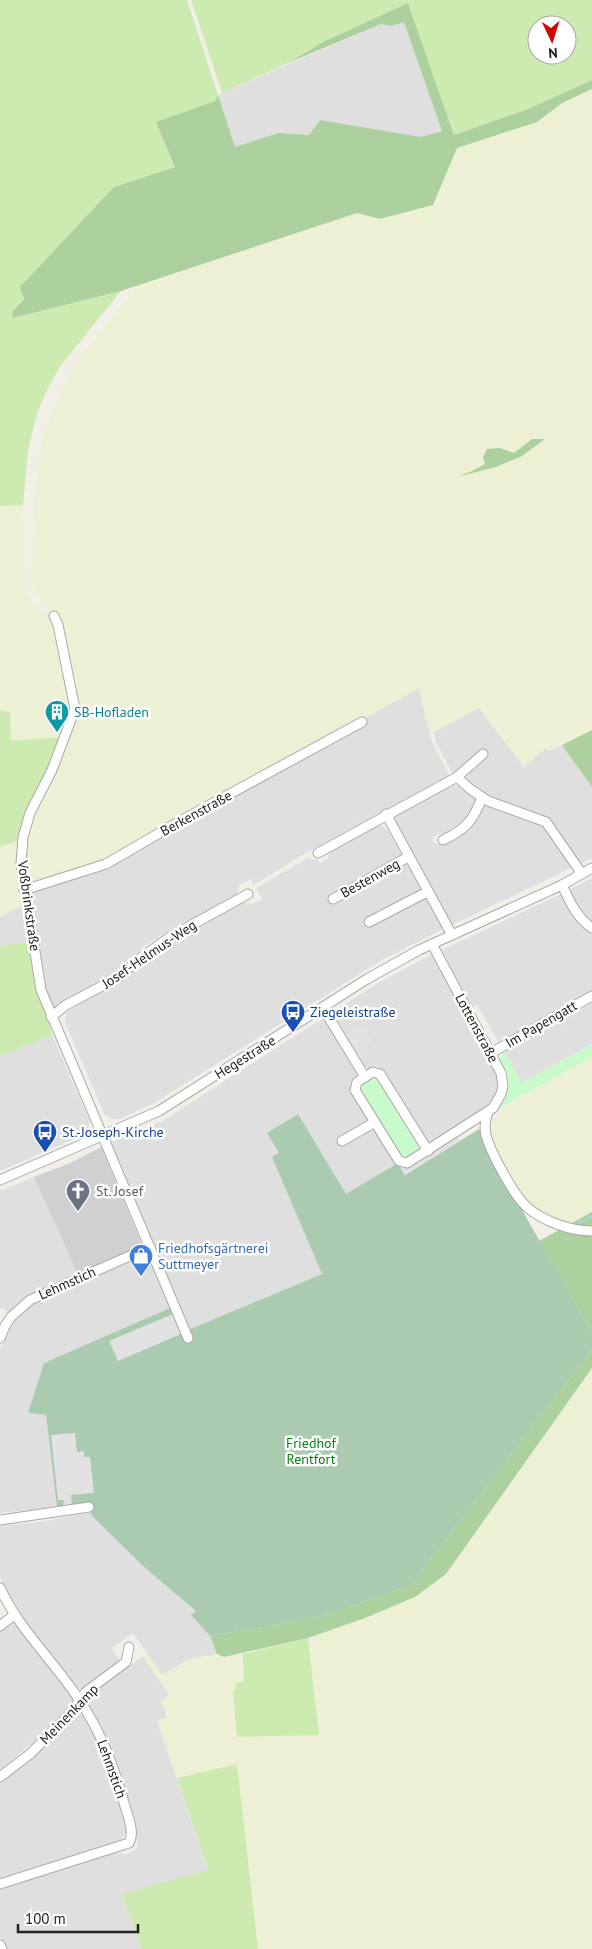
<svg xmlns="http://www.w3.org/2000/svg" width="592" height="1949" font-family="'PT Sans',sans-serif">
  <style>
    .residential { fill: #e0dfdf }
    .religious { fill: #d0d0d0 }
    .farmland { fill: #eef0d5 }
    .grass { fill: #cdebb0; fill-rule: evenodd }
    .forest { fill: #add19e }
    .cemetery { fill: #aacbaf }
    .park { fill: #c8facc }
    .parking { fill: #e2e2e2 }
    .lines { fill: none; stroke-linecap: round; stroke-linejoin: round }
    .stream { stroke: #aad3df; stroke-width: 2.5 }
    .street-casing { stroke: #a9a9a9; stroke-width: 11 }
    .street { stroke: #fff; stroke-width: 9 }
    .labels { text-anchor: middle; stroke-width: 5; stroke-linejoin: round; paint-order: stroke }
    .culture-label { font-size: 14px; fill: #0d838f; stroke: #fff; text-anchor: start }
    .street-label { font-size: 14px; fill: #222; stroke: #fff }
    .transit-label { font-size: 14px; fill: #164399; stroke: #fff; text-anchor: start }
    .worship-label { font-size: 14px; fill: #5b616d; stroke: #fff; text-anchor: start }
    .shop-label { font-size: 14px; fill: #366cbe; stroke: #fff; text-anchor: start }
    .park-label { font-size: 14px; fill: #0c8416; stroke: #fff }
  </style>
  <rect width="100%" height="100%" fill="#f2efe9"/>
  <g class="residential">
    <path d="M404 21 442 131 421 137 320 120 309 135 279 133 235 148 218 95 381 24 391 26Z"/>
    <path d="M419 688 432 742 449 775 307 852 254 885 250 879 239 885 237 895 198 918 182 923 160 936 142 947 127 966 52 1010 43 982 29 892 149 843 350 731 366 724 363 719Z"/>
    <path d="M479 708 524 767 546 748 548 751 562 745 592 787V858L580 864 547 818 489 799 466 780 469 774 466 766 452 773 436 742 434 732Z"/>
    <path d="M451 784 459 786 462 791 466 789 478 801 468 822 444 836 441 833 432 838 433 842 443 845 464 831 483 802 541 820 573 867 452 925 395 824V818L398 813Z"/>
    <path d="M375 826H382L388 831 443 929 382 960 154 1103 120 1119H112L105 1115 66 1025 65 1018 68 1011 159 956 154 949 242 902 253 904 262 899 256 888 309 857 312 860 316 859 320 863 329 858V851Z"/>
    <path d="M592 878V922L587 920 577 908 569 890Z"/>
    <path d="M561 894 570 911 581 926 592 934V991L499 1043 477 1005 472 1008 442 950Z"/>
    <path d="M23 905 32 948 28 944H12L0 946V917Z"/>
    <path d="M432 954 497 1077 499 1085 495 1099 489 1105 431 1143 422 1137 400 1096 396 1095 378 1066 370 1069 366 1067 332 1012 377 984Z"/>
    <path d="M592 1003V1044L521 1083 504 1052Z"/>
    <path d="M323 1018 356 1072V1078L349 1083 367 1112 371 1122 337 1141 341 1146 373 1126 398 1163 346 1195 298 1114 267 1133 279 1154 273 1158 322 1274 189 1330 109 1143 164 1120Z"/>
    <path d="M52 1035 89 1120V1128L81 1136 0 1171V1056Z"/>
    <path d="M34 1177 78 1275 26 1298 11 1312H6L3 1308 0 1309V1191Z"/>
    <path d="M142 1255 149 1258 170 1308 44 1363 28 1413 46 1415 57 1507 0 1513V1350L8 1329 15 1319 30 1305 40 1300Z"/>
    <path d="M91 1512 92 1516 143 1566 196 1611 191 1615 209 1634 217 1654 186 1661 162 1675 133 1633 112 1648 120 1661 83 1690 77 1688 30 1629 4 1586 0 1577V1526L40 1522Z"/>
    <path d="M13 1623 16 1624 72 1696 73 1701 71 1706 38 1738 0 1770V1631Z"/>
    <path d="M143 1656 170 1695 164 1707 167 1718 157 1721 208 1871 122 1894 141 1949H5L0 1936V1888L115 1852 126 1854 135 1850 138 1846 130 1804 121 1776 109 1746 86 1701 89 1695Z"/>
    <path d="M76 1713H81L84 1715 99 1743 116 1784 127 1829 126 1833 121 1840 59 1862 0 1879V1780Z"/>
  </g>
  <path class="religious" d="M101 1147 142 1245 139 1248 78 1275 34 1177 68 1164Z"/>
  <g class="farmland">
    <path d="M592 89V730L548 751 546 748 524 767 479 708 432 733 425 718 421 694 419 688 106 862 29 886 25 855 27 837 41 801 61 737 11 741 10 712 0 710V506L23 505 25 588 32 602 43 611H50L38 598 32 586 33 505 43 434 74 364 137 286 357 213 381 219 433 205 457 148 537 122 562 103Z"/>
    <path d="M19 840 23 905 0 917V847Z"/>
    <path d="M592 1057V1212L568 1225 533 1208 525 1200 506 1170 491 1137 490 1129 491 1122 496 1115 508 1103Z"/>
    <path d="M592 1368V1949H258L237 1764 177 1778 157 1721 167 1718 164 1707 160 1702 169 1695 143 1656 147 1653 162 1675 194 1658 217 1654 224 1657 243 1654 244 1683 236 1690H234L319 1735 308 1638 365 1618 415 1597 446 1574Z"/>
  </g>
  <g class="grass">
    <path d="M0 0H187L218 95 215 101 157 122 175 167 114 187 12 312 14 318 121 291 61 365 48 388 37 413 28 450 23 505 0 506Z"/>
    <path d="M191 0H592V80L528 109 454 135 408 3 323 42 288 63 222 93ZM537 25H567V55H537Z"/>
    <path d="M0 710 10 712 11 741 61 737 19 840 0 847Z"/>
    <path d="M12 944H28L31 948 52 1035 0 1056V946Z"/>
    <path d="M308 1638 319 1735 237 1737 233 1690H236V1683L244 1682 243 1654Z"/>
    <path d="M237 1764 258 1949H141L122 1894 208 1870 177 1778Z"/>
  </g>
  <g class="forest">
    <path d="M408 3 454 135 528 109 592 80V89L562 103 537 122 457 148 433 205 380 219 357 213 121 291 13 318 12 312 24 299 20 287 114 187 175 167 156 122 215 101 218 95 235 147 279 133 309 135 320 120 421 137 442 131 404 22 391 26 381 24 288 63 323 42Z"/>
    <path d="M532 439H545L522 456 496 467 457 477 472 471 485 464 483 457 487 449 500 448 514 453Z"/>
    <path d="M592 730V787L562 745Z"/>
    <path d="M592 1212V1333L539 1241Z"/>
    <path d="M592 1349V1368L446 1574 415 1597 365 1618 308 1638 224 1657 217 1654 210 1636 321 1617 411 1585Z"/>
  </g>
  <path class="cemetery" d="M298 1114 346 1194 398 1163 405 1175 479 1129 526 1217 592 1333V1349L411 1585 321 1617 210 1636 191 1615 196 1611 143 1566 92 1516 88 1503 57 1507 46 1415 28 1413 44 1363 170 1308 181 1333 322 1274 272 1157 279 1153 267 1133Z"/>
  <g class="park">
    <path d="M592 1044V1057L508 1103 501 1109 500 1106C508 1096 511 1084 506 1071 504 1066 500 1062 500 1057L504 1052 522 1083Z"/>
    <path d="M376 1077 379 1078 419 1144 417 1151 406 1157 400 1155 361 1090 362 1083 371 1078Z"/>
  </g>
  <g class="parking">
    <path d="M362 1025 373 1043 357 1052 347 1034Z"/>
    <path d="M457 1136 460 1141 405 1175 402 1169Z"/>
    <path d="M173 1314 181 1334 118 1361 109 1341Z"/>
    <path d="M75 1433 77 1452 84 1451V1457H90L94 1493 71 1495 72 1505 63 1506 64 1500H58L51 1435Z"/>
  </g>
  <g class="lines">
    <path class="stream" d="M578 1224 592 1216"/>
    <defs>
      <g id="street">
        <path d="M54 616 58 625 75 709 52 770 30 813 23 837 21 863 41 990 188 1338"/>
        <path d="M457 777 483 754"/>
        <path d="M386 814 452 935"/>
        <path d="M443 840C465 830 474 820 482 797"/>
        <path d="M318 853 457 777 470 789 488 801 546 822 582 874"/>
        <path d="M562 885C570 902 576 917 592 928"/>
        <path d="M24 890 106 864 180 821 362 722"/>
        <path d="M333 899 408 857"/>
        <path d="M369 922 427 892"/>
        <path d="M323 1008 365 1077"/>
        <path d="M51 1017 66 1005 119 977 142 957 170 937 248 894"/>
        <path d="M491 1053 592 996"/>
        <path d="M488 1112C485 1120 484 1127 486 1135 490 1151 515 1198 528 1208 545 1222 571 1231 592 1231"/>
        <path d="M342 1141 375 1122"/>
        <path d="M428 1151 380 1074 373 1072 357 1082 355 1090 399 1161 407 1163 493 1108 501 1094 503 1086 501 1073 432 944"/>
        <path d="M0 1180 159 1111 367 979 419 950 562 885 592 868"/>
        <path d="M0 1338 5 1326 11 1317 30 1300 150 1247"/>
        <path d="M0 1520 89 1507"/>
        <path d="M0 1588C20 1631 55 1662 80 1701 101 1732 115 1769 125 1806 128 1817 135 1832 129 1843L0 1884"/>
        <path d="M0 1626 14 1615"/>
        <path d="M0 1777 30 1754 74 1710 79 1700 87 1691 126 1662 129 1647"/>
        <path d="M0 1945 2 1949"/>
      </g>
    </defs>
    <use href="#street" class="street-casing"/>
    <use href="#street" class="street"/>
  </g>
  <defs>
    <symbol id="building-pin" viewBox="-11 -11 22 30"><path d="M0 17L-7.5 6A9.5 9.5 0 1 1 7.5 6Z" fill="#0f9aa8" stroke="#fff"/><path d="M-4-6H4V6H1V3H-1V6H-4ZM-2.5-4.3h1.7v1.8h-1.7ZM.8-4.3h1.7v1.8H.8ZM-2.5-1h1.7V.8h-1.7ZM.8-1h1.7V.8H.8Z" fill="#fff"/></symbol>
    <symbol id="bus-pin" viewBox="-11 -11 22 30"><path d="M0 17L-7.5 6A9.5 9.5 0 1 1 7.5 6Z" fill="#1a4fb4" stroke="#fff"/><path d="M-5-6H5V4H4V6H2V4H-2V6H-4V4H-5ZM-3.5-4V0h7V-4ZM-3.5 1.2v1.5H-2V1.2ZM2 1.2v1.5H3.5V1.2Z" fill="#fff"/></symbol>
    <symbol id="church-pin" viewBox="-11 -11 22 30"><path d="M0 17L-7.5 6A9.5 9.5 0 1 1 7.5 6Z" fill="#6b7280" stroke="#fff"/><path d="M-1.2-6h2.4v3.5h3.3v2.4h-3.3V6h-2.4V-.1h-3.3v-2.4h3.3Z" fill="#fff"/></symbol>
    <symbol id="shop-pin" viewBox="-11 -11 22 30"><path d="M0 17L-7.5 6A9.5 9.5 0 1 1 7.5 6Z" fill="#3f7fe0" stroke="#fff"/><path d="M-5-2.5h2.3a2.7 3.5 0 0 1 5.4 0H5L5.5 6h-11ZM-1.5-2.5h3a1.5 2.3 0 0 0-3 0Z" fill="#fff"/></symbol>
  </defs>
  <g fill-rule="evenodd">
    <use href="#building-pin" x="43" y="698" width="28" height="38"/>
    <use href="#bus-pin" x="279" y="998" width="28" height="38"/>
    <use href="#bus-pin" x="31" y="1118" width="28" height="38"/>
    <use href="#church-pin" x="64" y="1177" width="28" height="38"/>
    <use href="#shop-pin" x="127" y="1242" width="28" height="38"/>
  </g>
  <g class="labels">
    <g class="culture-label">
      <text x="74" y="717">SB-Hofladen</text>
    </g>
    <g class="street-label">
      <text transform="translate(196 813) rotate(-29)" y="5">Berkenstraße</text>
      <text transform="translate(370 878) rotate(-29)" y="5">Bestenweg</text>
      <text transform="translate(29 906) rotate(82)" y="5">Voßbrinkstraße</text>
      <text transform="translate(149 954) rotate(-34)" y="5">Josef-Helmus-Weg</text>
      <text transform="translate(541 1024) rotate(-30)" y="5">Im Papengatt</text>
      <text transform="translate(477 1028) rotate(62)" y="5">Lottenstraße</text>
      <text transform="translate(245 1057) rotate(-32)" y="5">Hegestraße</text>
      <text transform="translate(67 1283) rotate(-24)" y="5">Lehmstich</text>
      <text transform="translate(69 1714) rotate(-46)" y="5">Meinenkamp</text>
      <text transform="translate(112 1769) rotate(70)" y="5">Lehmstich</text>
    </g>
    <g class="transit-label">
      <text x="310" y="1017">Ziegeleistraße</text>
      <text x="62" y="1137">St.-Joseph-Kirche</text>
    </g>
    <g class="worship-label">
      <text x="96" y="1196">St. Josef</text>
    </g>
    <g class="shop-label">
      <text x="158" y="1253">Friedhofsgärtnerei<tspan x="158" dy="16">Suttmeyer</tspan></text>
    </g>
    <g class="park-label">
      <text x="311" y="1448">Friedhof<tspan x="311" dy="16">Rentfort</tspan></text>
    </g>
  </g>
  <g transform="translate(552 40) rotate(176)"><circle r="24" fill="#ffffff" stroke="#a7a7a7"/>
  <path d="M0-4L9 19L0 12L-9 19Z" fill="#d40000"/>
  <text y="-8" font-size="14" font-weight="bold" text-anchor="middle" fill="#222222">N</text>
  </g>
  <path d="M18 1924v8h120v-8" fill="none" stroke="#222222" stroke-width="2.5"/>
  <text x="25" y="1924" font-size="15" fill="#222222" stroke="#ffffff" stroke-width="4" paint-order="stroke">100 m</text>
</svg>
